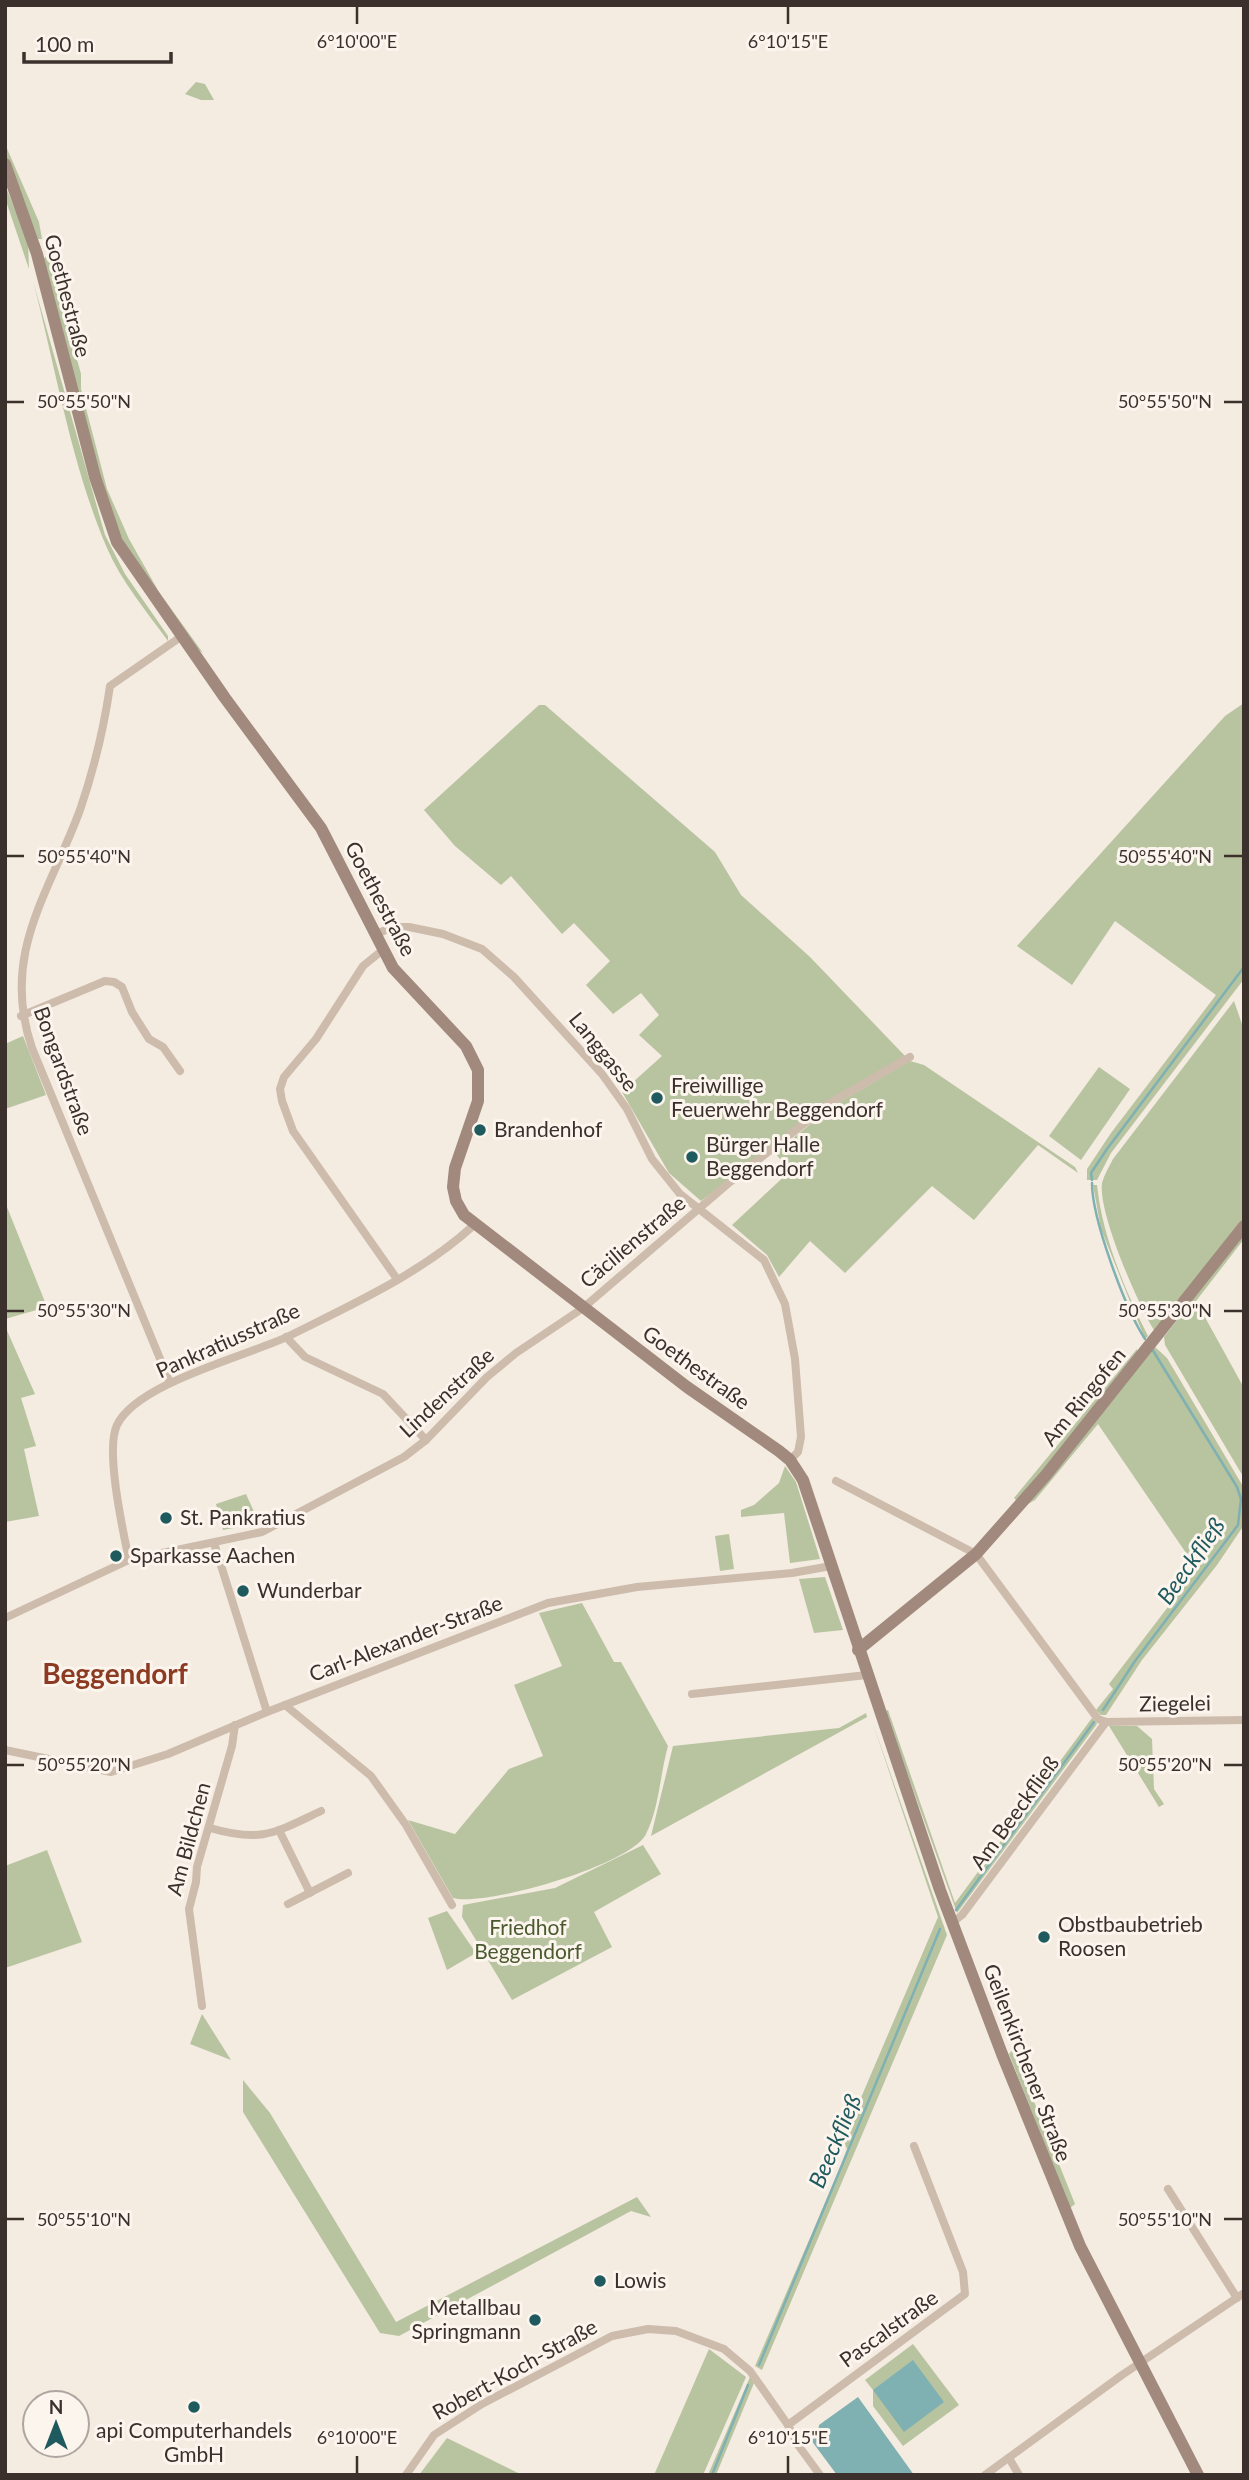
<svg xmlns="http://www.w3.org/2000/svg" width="1249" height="2480" font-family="Lato,sans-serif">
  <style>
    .green { fill: #b8c4a0 }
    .water { fill: #7fb0b2 }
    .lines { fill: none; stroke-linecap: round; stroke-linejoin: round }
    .stream { stroke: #7fb0b2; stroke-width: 2.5 }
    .street { stroke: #cdbbac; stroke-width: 8 }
    .secondary { stroke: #a18a7d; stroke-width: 12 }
    .ticks { fill: none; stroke: #3b302b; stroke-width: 2.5 }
    .poi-dot { fill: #1f5a5e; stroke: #fbf5ee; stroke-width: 2.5 }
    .labels { text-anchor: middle; stroke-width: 6; stroke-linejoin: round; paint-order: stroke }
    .street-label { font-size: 21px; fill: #3b302b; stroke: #fbf5ee }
    .poi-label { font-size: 21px; fill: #3b302b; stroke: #fbf5ee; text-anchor: start }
    .park-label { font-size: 21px; fill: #4a5a2e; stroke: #fbf5ee }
    .water-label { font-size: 23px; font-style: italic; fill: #1f5a5e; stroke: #fbf5ee }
    .district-label { font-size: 28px; font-weight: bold; fill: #8c3b22; stroke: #fbf5ee }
    .ticks-label { font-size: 18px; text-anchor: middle; fill: #3b302b; stroke: #fbf5ee; stroke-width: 6; stroke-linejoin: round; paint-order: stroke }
  </style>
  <rect width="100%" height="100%" fill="#f4ebe1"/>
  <g class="green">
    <path d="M196 82 205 84 214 100H201L185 94Z"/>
    <path d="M5 144 39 222 42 239H38L5 156Z"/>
    <path d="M5 185 28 241 29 269 5 198Z"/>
    <path d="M48 254 81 374V389L107 489 129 539 159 592 203 653 192 645 123 541 102 482 43 260Z"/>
    <path d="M33 281 105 535 125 574 168 636V641C147 612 121 581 107 548 71 464 56 369 33 281Z"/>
    <path d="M1244 703V979L1111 1153 1097 1180H1087V1169L1111 1133 1216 995 1115 921 1072 985 1017 946 1225 716Z"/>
    <path d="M539 705H545L715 852 741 895 810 957 905 1056 854 1086 701 1201 669 1173 622 1092 662 1056 639 1035 659 1015 641 993 613 1014 586 985 610 961 574 923 562 934 511 876 501 885 455 846 424 810Z"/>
    <path d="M1234 1001 1244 1030V1219L1154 1330C1138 1304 1098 1213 1102 1183 1104 1175 1109 1167 1113 1159Z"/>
    <path d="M23 1036 46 1095 5 1109V1044Z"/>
    <path d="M910 1061 924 1065 1075 1167 1078 1173 1038 1145 974 1220 932 1186 845 1273 810 1241 779 1277 767 1255 732 1225 790 1171 775 1153 831 1107Z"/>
    <path d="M1099 1067 1130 1089 1081 1160 1049 1136Z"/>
    <path d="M1093 1185H1097C1102 1235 1125 1291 1148 1336L1145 1339 1101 1229Z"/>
    <path d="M5 1202 47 1307 5 1319Z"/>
    <path d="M1244 1233V1239L1196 1301 1244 1388V1478L1165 1345 1164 1337Z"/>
    <path d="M5 1326 35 1394 21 1398 36 1446 24 1449 39 1516 5 1522Z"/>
    <path d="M1155 1347 1167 1358 1244 1488V1525L1217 1565 1142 1660 1106 1715H1101L1096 1710 1113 1689 1109 1684 1197 1569 1098 1424 1035 1500 1028 1504Z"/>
    <path d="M1137 1349V1355L1018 1502 1014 1498Z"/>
    <path d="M785 1466 796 1482 820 1559 790 1563 784 1513 741 1517V1510L754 1505 779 1483Z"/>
    <path d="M246 1494 259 1523 223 1530 216 1504Z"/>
    <path d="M729 1534 734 1569 720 1571 715 1536Z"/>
    <path d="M825 1577 843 1630 814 1633 799 1579Z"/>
    <path d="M582 1603 614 1662H621L668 1746C660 1774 659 1809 646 1834 631 1865 486 1907 453 1898L408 1820 455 1834 509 1769 543 1756 514 1685 562 1666 539 1613Z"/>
    <path d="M888 1710 955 1903 1092 1718 1097 1724 957 1913 885 1711Z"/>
    <path d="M866 1713 867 1717 651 1836 673 1746 839 1728Z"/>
    <path d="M872 1721 947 1935 762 2370 755 2366 842 2163 847 2149 843 2140 938 1917Z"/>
    <path d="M1109 1726H1137L1152 1739 1154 1789 1164 1804 1159 1807Z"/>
    <path d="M643 1845 661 1874 594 1912 612 1947 512 2000 462 1917 463 1905 555 1888Z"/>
    <path d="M47 1850 82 1942 5 1968V1866Z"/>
    <path d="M447 1911 476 1953 447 1970 428 1918Z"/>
    <path d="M202 2014 231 2060 190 2044Z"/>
    <path d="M1013 2049 1075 2204 1070 2208 1009 2054Z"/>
    <path d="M243 2080 270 2113 396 2322 637 2197 651 2217 631 2211 399 2336 380 2333 243 2112Z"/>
    <path d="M913 2344 959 2405 903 2446 873 2406V2390L865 2380Z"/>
    <path d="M709 2349 746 2377 703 2475H654Z"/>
    <path d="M750 2377 754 2383 716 2475H708Z"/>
    <path d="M447 2438 522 2475H419Z"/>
  </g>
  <g class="water">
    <path d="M913 2360 944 2402 904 2432 873 2390Z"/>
    <path d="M858 2397 914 2475H837L811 2440 818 2434 819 2425Z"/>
  </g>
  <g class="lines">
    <g class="stream">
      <path d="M1092 1180 1091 1173 1107 1149 1244 967"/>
      <path d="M1092 1183C1092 1219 1125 1308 1145 1339"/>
      <path d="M1103 1710 1135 1661 1238 1525 1241 1499 1237 1487 1152 1349"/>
      <path d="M956 1910 1094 1722"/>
      <path d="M759 2365 940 1929"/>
      <path d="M712 2475 748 2385"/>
    </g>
    <g class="street">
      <path d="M376 934 393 927H409L443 934 482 949 514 977 602 1074 627 1109 652 1159 680 1194 764 1260 785 1304 795 1359 801 1437 798 1452 790 1460"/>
      <path d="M384 949 363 966 316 1039 284 1077 280 1089 282 1101 293 1131 397 1279"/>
      <path d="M21 1016 105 981 114 982 122 987 132 1012 149 1039 163 1047 180 1071"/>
      <path d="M286 1337 305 1357 383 1394 426 1440"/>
      <path d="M170 1383 32 1048C0 954 49 894 80 810 94 769 104 728 110 686L182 636"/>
      <path d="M836 1481 976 1554 1098 1719 1106 1722 1244 1720"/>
      <path d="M214 1543 267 1712"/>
      <path d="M129 1560C123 1531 105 1450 117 1425 137 1383 247 1356 289 1336 353 1304 422 1273 474 1225"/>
      <path d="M5 1618 129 1560 262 1532 404 1457 426 1440 487 1377 516 1353 583 1308 730 1182 830 1103 910 1057"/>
      <path d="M692 1694 867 1675"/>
      <path d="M285 1705 371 1776 406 1825 452 1905"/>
      <path d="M5 1750 111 1772 168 1754 267 1712 548 1603 637 1587 792 1573 831 1566"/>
      <path d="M210 1828C262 1843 274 1833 321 1811"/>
      <path d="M279 1830 310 1893"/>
      <path d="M288 1904 348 1873"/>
      <path d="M952 1923 962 1915 1106 1722"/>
      <path d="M202 2006 189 1909 196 1882 197 1867 232 1746 235 1725"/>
      <path d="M1168 2189 1237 2298"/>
      <path d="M1009 2458 1019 2475"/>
      <path d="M406 2475 434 2435 482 2404 612 2336 648 2329 676 2331 724 2349 750 2371 788 2425"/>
      <path d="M820 2475 798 2445 788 2425 965 2294 963 2272 914 2146"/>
      <path d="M985 2475 1122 2375 1244 2293"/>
    </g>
    <g class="secondary">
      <path d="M5 164 37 254 95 477 117 542 225 698 321 828 393 968 466 1046 478 1070V1101L455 1168 453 1187 456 1201 464 1215 687 1387 779 1451 790 1460 803 1480 940 1890 1002 2054 1080 2246 1198 2475"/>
      <path d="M858 1650 976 1554 1046 1475 1244 1226"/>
    </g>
  </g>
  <path class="ticks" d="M357 7V24M788 7V24M7 402H24M1224 402H1242M7 856H24M1224 856H1242M7 1311H24M1224 1311H1242M7 1765H24M1224 1765H1242M7 2219H24M1224 2219H1242M357 2456V2473M788 2456V2473"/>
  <g class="poi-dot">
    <circle cx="657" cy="1098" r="7"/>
    <circle cx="480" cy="1130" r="7"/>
    <circle cx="692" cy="1157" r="7"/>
    <circle cx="166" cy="1518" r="7"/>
    <circle cx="116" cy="1556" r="7"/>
    <circle cx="243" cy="1591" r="7"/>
    <circle cx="1044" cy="1937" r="7"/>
    <circle cx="600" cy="2281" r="7"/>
    <circle cx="535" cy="2320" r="7"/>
    <circle cx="194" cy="2407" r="7"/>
  </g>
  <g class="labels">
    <g class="street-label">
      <text transform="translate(67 296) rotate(75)" y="7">Goethestraße</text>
      <text transform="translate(380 899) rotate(62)" y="7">Goethestraße</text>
      <text transform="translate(603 1052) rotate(51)" y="7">Langgasse</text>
      <text transform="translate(63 1071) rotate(70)" y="7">Bongardstraße</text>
      <text transform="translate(633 1242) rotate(-40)" y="7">Cäcilienstraße</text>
      <text transform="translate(228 1341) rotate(-24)" y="7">Pankratiusstraße</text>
      <text transform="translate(696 1368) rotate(36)" y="7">Goethestraße</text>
      <text transform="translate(447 1393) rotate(-43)" y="7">Lindenstraße</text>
      <text transform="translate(1084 1397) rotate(-51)" y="7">Am Ringofen</text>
      <text transform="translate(406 1639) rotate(-21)" y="7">Carl-Alexander-Straße</text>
      <text transform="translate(1175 1704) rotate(-1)" y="7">Ziegelei</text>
      <text transform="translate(1015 1813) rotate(-54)" y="7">Am Beeckfließ</text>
      <text transform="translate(189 1839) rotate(-75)" y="7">Am Bildchen</text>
      <text transform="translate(1027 2063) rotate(69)" y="7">Geilenkirchener Straße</text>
      <text transform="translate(889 2329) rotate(-36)" y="7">Pascalstraße</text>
      <text transform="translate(515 2370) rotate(-29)" y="7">Robert-Koch-Straße</text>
    </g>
    <g class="poi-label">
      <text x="671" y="1093">Freiwillige<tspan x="671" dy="24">Feuerwehr Beggendorf</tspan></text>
      <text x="494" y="1137">Brandenhof</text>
      <text x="706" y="1152">Bürger Halle<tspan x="706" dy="24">Beggendorf</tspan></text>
      <text x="180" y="1525">St. Pankratius</text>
      <text x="130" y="1563">Sparkasse Aachen</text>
      <text x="257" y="1598">Wunderbar</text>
      <text x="1058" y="1932">Obstbaubetrieb<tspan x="1058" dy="24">Roosen</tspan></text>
      <text x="614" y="2288">Lowis</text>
      <text x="521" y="2315" text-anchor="end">Metallbau<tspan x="521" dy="24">Springmann</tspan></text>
      <text x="194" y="2438" text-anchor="middle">api Computerhandels<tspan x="194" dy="24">GmbH</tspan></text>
    </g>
    <g class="park-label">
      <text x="528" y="1935">Friedhof<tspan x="528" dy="24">Beggendorf</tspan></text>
    </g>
    <g class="water-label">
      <text transform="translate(1191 1561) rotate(-55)" y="8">Beeckfließ</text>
      <text transform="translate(835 2141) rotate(-67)" y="8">Beeckfließ</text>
    </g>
    <g class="district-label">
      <text x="115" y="1684">Beggendorf</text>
    </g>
  </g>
  <g class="ticks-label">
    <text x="357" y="48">6°10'00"E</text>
    <text x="788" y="48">6°10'15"E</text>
    <text x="84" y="408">50°55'50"N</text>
    <text x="1165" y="408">50°55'50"N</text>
    <text x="84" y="863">50°55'40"N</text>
    <text x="1165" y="863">50°55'40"N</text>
    <text x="84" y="1317">50°55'30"N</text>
    <text x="1165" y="1317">50°55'30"N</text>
    <text x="84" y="1771">50°55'20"N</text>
    <text x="1165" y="1771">50°55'20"N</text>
    <text x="84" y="2226">50°55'10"N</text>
    <text x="1165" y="2226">50°55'10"N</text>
    <text x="357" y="2444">6°10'00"E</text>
    <text x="788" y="2444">6°10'15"E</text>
  </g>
  <rect width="1249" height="2480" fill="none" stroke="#3b302b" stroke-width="14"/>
  <g transform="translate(56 2424)"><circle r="33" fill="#fbf5ee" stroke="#aea6a0" stroke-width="2"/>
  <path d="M0-5L12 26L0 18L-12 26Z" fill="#1f5a5e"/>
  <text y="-10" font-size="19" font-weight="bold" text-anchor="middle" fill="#3b302b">N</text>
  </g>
  <path d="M24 52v10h147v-10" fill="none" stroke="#3b302b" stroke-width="3.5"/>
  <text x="35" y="52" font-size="21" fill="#3b302b" stroke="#fbf5ee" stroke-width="5" paint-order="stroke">100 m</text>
</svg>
